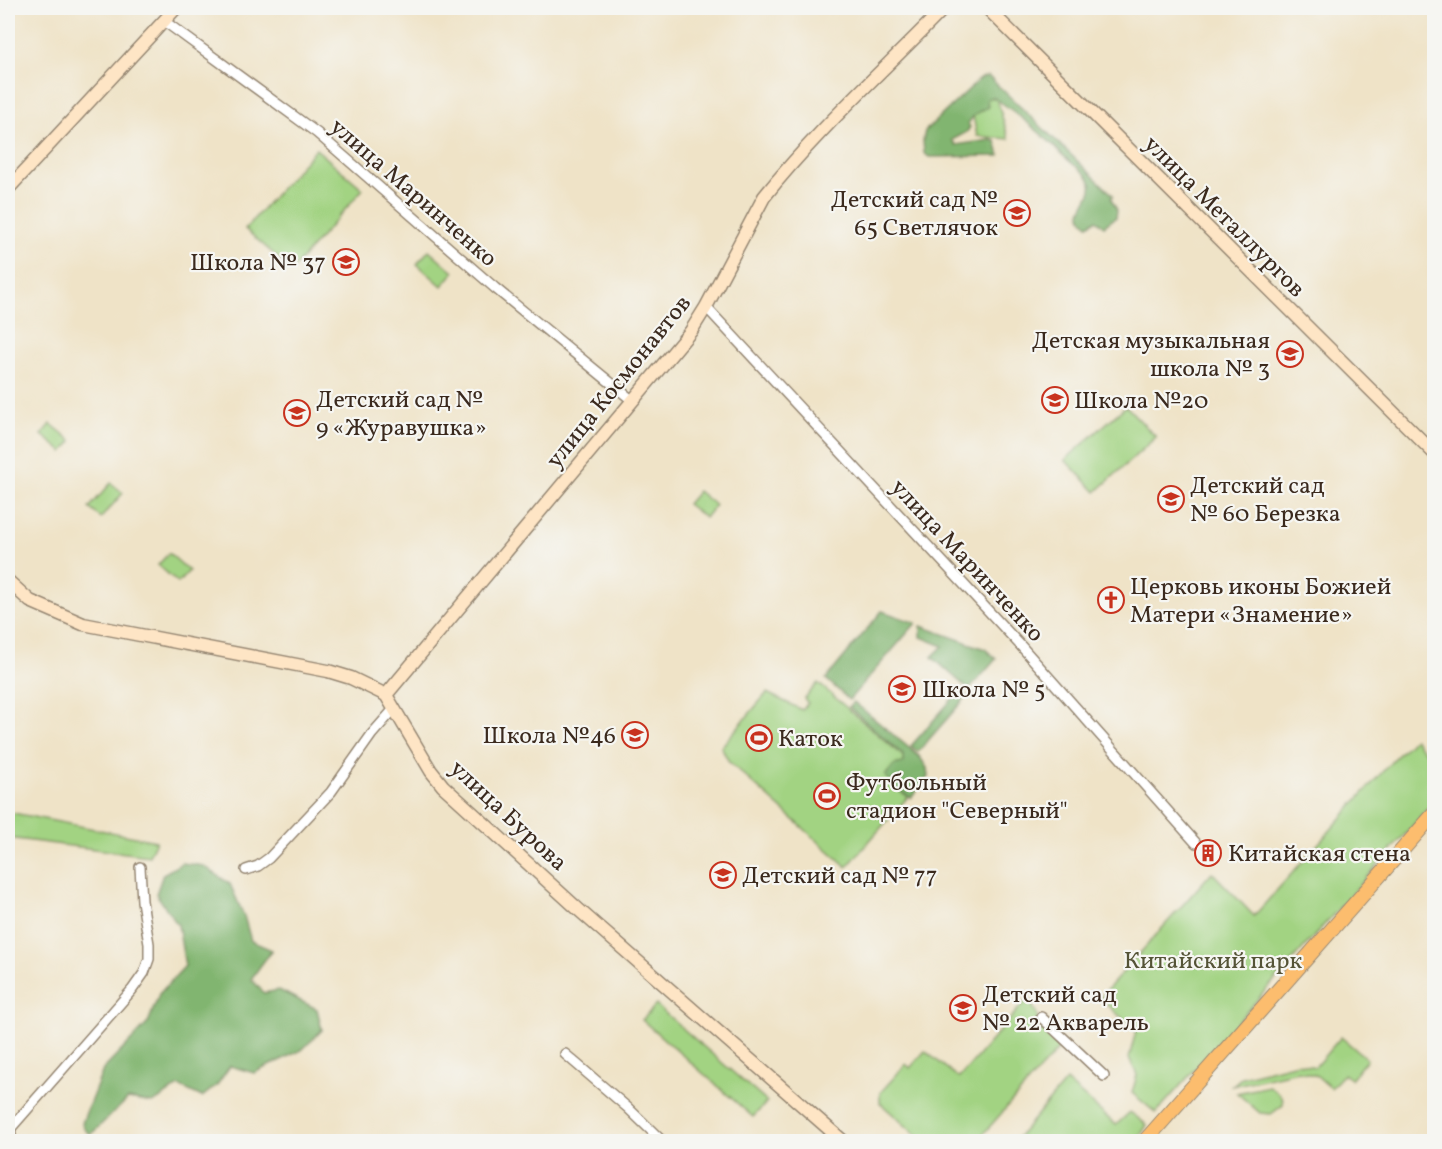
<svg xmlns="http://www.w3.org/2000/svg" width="1442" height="1149" font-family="Vollkorn,serif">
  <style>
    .green { fill: #a2d382; stroke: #6e7e50; stroke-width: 1.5 }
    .forest { fill: #81b570; stroke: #5e7047; stroke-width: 1.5 }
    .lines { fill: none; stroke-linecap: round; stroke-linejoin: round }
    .minor-casing { stroke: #958672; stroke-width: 12 }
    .secondary-casing { stroke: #958672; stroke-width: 15 }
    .primary-casing { stroke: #958672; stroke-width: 16 }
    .minor { stroke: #fff; stroke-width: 9 }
    .secondary { stroke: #fee5c5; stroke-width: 12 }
    .primary { stroke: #fcbd6e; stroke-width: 14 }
    .labels { text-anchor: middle; stroke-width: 4.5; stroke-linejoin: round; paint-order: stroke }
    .street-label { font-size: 24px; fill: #3b2a1e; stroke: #f6f6f2 }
    .poi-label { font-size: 24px; fill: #3b2a1e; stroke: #f6f6f2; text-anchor: start }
    .park-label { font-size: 24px; fill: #555437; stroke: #f6f6f2 }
  </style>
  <rect width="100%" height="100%" fill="#f6f6f2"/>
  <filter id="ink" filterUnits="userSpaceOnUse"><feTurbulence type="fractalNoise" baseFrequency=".0167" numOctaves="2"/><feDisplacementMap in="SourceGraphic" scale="12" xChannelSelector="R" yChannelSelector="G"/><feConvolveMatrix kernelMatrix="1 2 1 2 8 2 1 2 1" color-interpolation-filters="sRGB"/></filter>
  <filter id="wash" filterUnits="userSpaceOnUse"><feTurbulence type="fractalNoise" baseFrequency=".008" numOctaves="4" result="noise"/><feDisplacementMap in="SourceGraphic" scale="24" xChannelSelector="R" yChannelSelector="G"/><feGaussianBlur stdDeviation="1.35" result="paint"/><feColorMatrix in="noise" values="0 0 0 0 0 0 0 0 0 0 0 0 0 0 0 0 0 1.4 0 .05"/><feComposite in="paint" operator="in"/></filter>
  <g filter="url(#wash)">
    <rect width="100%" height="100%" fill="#efe3c7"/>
    <g class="green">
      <path d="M992 97 997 100 1009 139 977 136 973 116 987 99Z"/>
      <path d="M316 149 363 189 292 270 245 229Z"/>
      <path d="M429 250 454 272 442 286 417 264Z"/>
      <path d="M1126 406 1156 437 1096 492 1065 460Z"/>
      <path d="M51 424 72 441 63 452 42 435Z"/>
      <path d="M111 483 123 493 101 518 89 508Z"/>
      <path d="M698 491 715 505 705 518 687 504Z"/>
      <path d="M169 553 189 571 178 583 158 565Z"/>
      <path d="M818 683 926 776 847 867 729 762 721 747 767 693 802 710 808 703 804 699Z"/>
      <path d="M1414 739 1426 753 1434 748V802L1156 1113 1132 1093 1137 1075 1129 1058 1136 1031 1100 998 1212 872 1254 916 1392 761Z"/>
      <path d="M8 812 156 841 149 856 8 838Z"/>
      <path d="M1028 998 1038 1016 1035 1030H1043L1060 1047 977 1141H923L880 1103V1093L906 1064 910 1068 925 1051 959 1078Z"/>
      <path d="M656 1005 767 1102 753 1117 642 1020Z"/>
      <path d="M1341 1037 1367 1059 1351 1079 1344 1074 1331 1088 1317 1076 1298 1071 1232 1086 1242 1077 1297 1063 1315 1067Z"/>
      <path d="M1066 1081 1116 1125 1130 1112 1147 1125 1137 1141 1014 1142Z"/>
      <path d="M1269 1086C1276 1091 1284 1095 1283 1105L1271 1114 1260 1113 1237 1093Z"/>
    </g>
    <g class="forest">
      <path d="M988 76 1113 195 1111 199 1117 210 1116 217 1104 226 1096 220 1088 225C1068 211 1098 197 1090 181 1085 170 1075 167 1067 159 1062 155 1058 150 1054 146 1035 128 1014 111 993 97L987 99 988 107C979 111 973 115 968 124L970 127 967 132 952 140 956 145 990 140 996 141 1000 156 929 157 924 153 923 140 925 131 981 78Z"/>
      <path d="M882 611 916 623 849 700 826 679Z"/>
      <path d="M921 626 985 649 996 659 969 690 932 657 943 646 921 637Z"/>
      <path d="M960 690 967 696 918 752 911 746Z"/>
      <path d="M854 702 920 757 927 768 928 777 911 798 896 789 885 776 894 765 903 763V755L849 707Z"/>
      <path d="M182 863 204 866 230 884 244 916 251 941 272 950 251 979 264 993 279 990 317 1009 322 1030 302 1050 254 1073 230 1066 217 1085 202 1097 179 1086 153 1103 128 1099 91 1134 85 1130 82 1123 103 1070 148 1023 159 994 185 966 178 925 156 894 163 874Z"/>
    </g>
  </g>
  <g filter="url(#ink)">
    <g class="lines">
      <defs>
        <g id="minor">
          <path d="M164 21 317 133 495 288 633 401"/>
          <path d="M706 307 1021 646 1196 843"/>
          <path d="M246 870 258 866 269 858 331 792 372 734 394 709"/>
          <path d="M1041 1017 1104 1076"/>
          <path d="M565 1054 628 1108 663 1142"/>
          <path d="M8 1113 12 1142"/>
          <path d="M10 1129 132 990 144 973 149 959V944L142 901 140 867"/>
        </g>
        <g id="secondary">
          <path d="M987 8 1434 453"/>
          <path d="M8 189 176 8"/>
          <path d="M8 581 30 601 83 624 328 671 351 678 386 695 431 771 443 786 579 910 844 1142"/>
          <path d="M386 695 691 331 706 307 764 197C818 129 884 70 944 8"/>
        </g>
        <path id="primary" d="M1144 1142 1434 814"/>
      </defs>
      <use href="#minor" class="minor-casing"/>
      <use href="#secondary" class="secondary-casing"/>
      <use href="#primary" class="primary-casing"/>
      <use href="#minor" class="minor"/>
      <use href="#secondary" class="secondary"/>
      <use href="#primary" class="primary"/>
    </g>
  </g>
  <defs>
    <symbol id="school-ring" viewBox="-11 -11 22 22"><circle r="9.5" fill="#f6f6f2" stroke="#c8321e" stroke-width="1.5"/><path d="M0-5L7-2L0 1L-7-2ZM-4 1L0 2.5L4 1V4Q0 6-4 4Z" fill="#c8321e"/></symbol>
    <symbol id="church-ring" viewBox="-11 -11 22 22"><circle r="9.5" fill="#f6f6f2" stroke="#c8321e" stroke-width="1.5"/><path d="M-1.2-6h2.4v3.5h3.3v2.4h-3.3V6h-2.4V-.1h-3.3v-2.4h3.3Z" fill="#c8321e"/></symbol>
    <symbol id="stadium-ring" viewBox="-11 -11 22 22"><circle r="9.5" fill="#f6f6f2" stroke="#c8321e" stroke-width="1.5"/><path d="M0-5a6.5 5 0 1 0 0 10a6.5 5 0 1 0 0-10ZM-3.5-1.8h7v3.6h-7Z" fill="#c8321e"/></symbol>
    <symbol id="building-ring" viewBox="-11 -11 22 22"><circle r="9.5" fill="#f6f6f2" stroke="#c8321e" stroke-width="1.5"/><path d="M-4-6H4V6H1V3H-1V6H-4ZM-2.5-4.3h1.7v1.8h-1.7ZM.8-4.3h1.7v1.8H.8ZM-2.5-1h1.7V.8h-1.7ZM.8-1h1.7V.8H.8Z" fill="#c8321e"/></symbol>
  </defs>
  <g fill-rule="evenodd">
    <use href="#school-ring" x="1002" y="198" width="30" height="30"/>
    <use href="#school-ring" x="331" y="247" width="30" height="30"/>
    <use href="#school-ring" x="1275" y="339" width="30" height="30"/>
    <use href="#school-ring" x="1040" y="385" width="30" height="30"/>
    <use href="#school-ring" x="282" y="398" width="30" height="30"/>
    <use href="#school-ring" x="1156" y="484" width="30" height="30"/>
    <use href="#church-ring" x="1096" y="585" width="30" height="30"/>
    <use href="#school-ring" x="887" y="674" width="30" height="30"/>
    <use href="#school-ring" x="620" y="720" width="30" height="30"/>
    <use href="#stadium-ring" x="744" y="723" width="30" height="30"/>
    <use href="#stadium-ring" x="812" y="781" width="30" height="30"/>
    <use href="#building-ring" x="1193" y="838" width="30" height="30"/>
    <use href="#school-ring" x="708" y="860" width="30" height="30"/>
    <use href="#school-ring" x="948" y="993" width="30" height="30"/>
  </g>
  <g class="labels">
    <g class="street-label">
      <text transform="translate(414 192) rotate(41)" y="8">улица Маринченко</text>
      <text transform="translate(1225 216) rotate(45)" y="8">улица Металлургов</text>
      <text transform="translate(618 381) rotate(-51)" y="8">улица Космонавтов</text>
      <text transform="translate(968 560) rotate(47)" y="8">улица Маринченко</text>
      <text transform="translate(509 815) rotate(43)" y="8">улица Бурова</text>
    </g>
    <g class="poi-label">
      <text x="998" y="207" text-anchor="end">Детский сад №<tspan x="998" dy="28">65 Светлячок</tspan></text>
      <text x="326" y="270" text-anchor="end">Школа № 37</text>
      <text x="1270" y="348" text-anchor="end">Детская музыкальная<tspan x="1270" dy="28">школа № 3</tspan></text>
      <text x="316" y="407">Детский сад №<tspan x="316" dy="28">9 «Журавушка»</tspan></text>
      <text x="1074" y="408">Школа №20</text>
      <text x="1190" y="493">Детский сад<tspan x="1190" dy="28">№ 60 Березка</tspan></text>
      <text x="1130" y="594">Церковь иконы Божией<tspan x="1130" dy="28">Матери «Знамение»</tspan></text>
      <text x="922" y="697">Школа № 5</text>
      <text x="616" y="743" text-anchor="end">Школа №46</text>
      <text x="778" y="746">Каток</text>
      <text x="846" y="790">Футбольный<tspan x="846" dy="28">стадион "Северный"</tspan></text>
      <text x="1228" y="861">Китайская стена</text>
      <text x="742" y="883">Детский сад № 77</text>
      <text x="982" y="1002">Детский сад<tspan x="982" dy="28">№ 22 Акварель</tspan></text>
    </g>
    <g class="park-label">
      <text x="1213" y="968">Китайский парк</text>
    </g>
  </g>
  <rect width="1442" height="1149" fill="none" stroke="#f6f6f2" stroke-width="30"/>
</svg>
